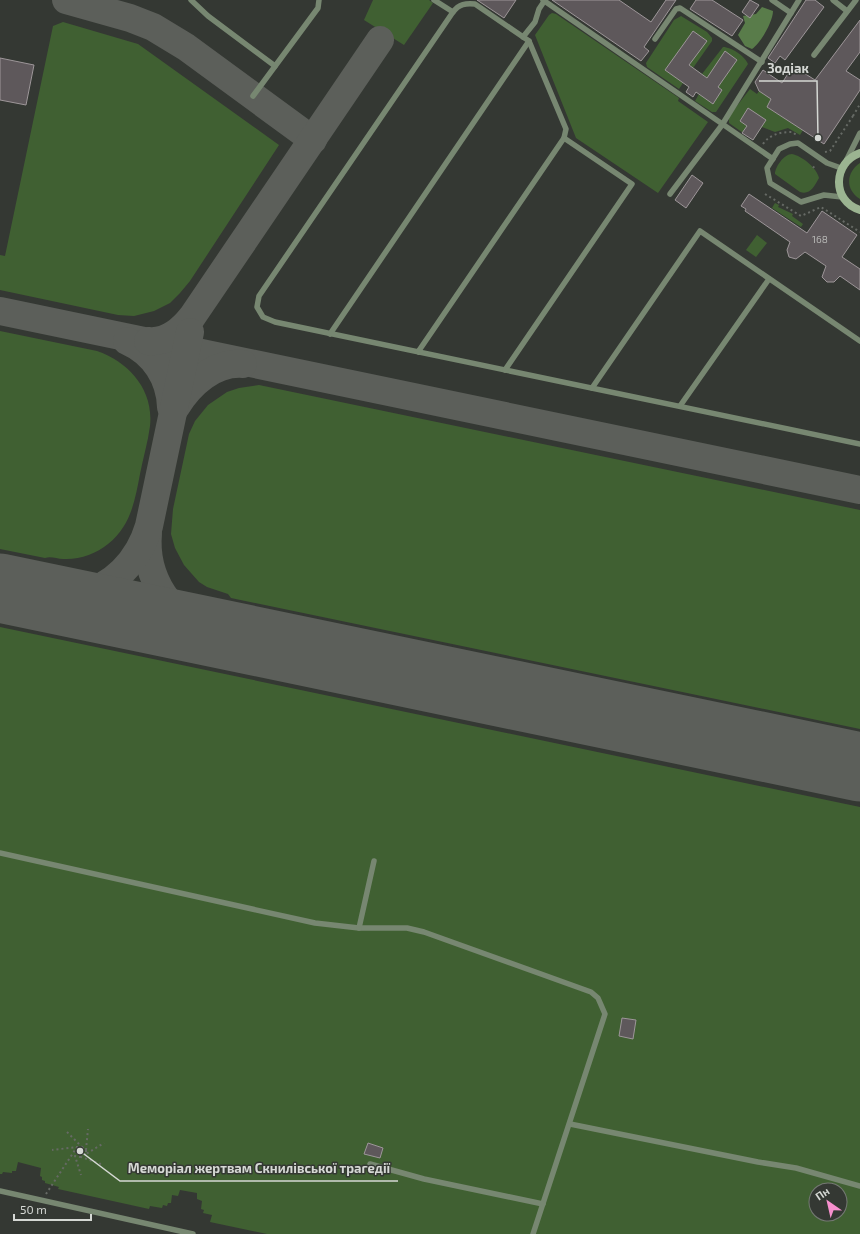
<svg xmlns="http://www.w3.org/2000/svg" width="860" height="1234" font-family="'Exo 2',sans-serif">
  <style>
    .green { fill: #406032; fill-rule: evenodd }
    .forest { fill: #597c4a }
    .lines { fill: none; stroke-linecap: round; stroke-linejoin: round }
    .taxiway { stroke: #5c5f5a; stroke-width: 28 }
    .runway { stroke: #5c5f5a; stroke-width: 69 }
    .building { fill: #5e585b; stroke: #9d9699 }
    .path { stroke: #666a65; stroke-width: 2; stroke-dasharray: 2 3; stroke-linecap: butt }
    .service { stroke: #778771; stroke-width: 5.5 }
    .secondary { stroke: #9bb491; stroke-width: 8 }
    .labels { text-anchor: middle; stroke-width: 3; stroke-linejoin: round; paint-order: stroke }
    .number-label { font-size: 10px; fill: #b7b8b6 }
    .leader { fill: none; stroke: #d5d8d4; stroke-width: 1.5 }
    .callout-dot { fill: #d5d8d4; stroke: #343833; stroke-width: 1.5 }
    .callout-label { font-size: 13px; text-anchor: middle; font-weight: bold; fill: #d5d8d4; stroke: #343833; stroke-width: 3; stroke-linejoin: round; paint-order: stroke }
  </style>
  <rect width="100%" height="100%" fill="#343833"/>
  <g class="green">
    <path d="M373 0H429L433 3 404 45 364 20Z"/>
    <path d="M552 13 556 14 679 98 678 101 708 122 658 193 576 138 535 35 549 15Z"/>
    <path d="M681 16 707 32 712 38V41L693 68 702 74 723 47C731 47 745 56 748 64L716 112H712L695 101 699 94 683 83 679 89 647 67 646 63 674 20Z"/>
    <path d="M63 22 138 44 279 145 190 281 180 293 170 303 154 311 134 316 118 315 0 290V255L5 256 53 26Z"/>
    <path d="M750 89 757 94 759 91 771 99 768 106 773 111 803 130 800 135 788 128 775 132 762 127 753 140 729 123V116Z"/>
    <path d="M792 154C802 156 817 168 819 178 814 187 810 195 800 192L775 174C775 167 784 154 792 154Z"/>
    <path d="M860 163V199C845 190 846 172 860 163Z"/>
    <path d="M775 203 779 205 778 207 793 214 792 216 803 224 801 227 772 208Z"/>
    <path d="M757 235 767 243 756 257 746 250Z"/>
    <path d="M0 331 97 351C129 362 154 390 150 426 148 442 143 458 140 474 135 500 131 526 108 544 96 554 79 560 63 559 57 559 51 556 45 558L0 549Z"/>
    <path d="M259 385 860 510V729L231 598 228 594 207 587 199 582 184 565 175 548 171 534 173 509 189 434 195 421 208 405 227 392 239 388Z"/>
    <path d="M0 627 860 807V1234H267L210 1222 212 1215 203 1213 204 1210 201 1209 202 1201 197 1199V1193L180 1190 178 1196 172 1195 171 1203H168L167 1206 163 1205 162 1208 150 1206 149 1209 58 1189 59 1187 45 1183V1181L42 1180V1177L40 1176 41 1168 18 1162 16 1171H12V1173L3 1172 2 1174H0ZM816 1190H840V1214H816Z"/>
  </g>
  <path class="forest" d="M762 7 773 11C773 21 761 43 752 49L745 46 738 35 745 23 743 16 756 14Z"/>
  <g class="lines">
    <g class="taxiway">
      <path d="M66 0 130 18 153 27 186 47 313 140"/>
      <path d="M0 311 860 490"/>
      <path d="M127 341C154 353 170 378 171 407"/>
      <path d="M148 341C167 343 181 331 192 317L380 40"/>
      <path d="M176 407C190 384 214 362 243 364"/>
      <path d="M148 533C144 577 170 619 213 632"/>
      <path d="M37 596C50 595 64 597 77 595 113 589 139 560 149 526L190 332"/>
    </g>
    <path class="runway" d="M0 588 860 767"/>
  </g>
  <g class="building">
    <path d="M477 0H516L504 18Z"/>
    <path d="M552 0H619L651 22 666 0H676L644 47 649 51 641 61Z"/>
    <path d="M696 0H712L743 20 732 36 690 9Z"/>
    <path d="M750 0 759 5 750 18 742 12Z"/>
    <path d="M806 0H815L824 7 785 60 780 56 775 63 768 58Z"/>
    <path d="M860 20V52L846 71 860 80V90L824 144 767 107 771 99 759 91 755 82 763 70 782 83 793 66 815 80Z"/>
    <path d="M693 31 707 41 689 65 707 78 725 51 737 60 718 87 722 90 713 104 696 92 693 97 686 92 689 87 665 70Z"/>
    <path d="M0 58 34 65 26 105 0 100Z"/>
    <path d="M748 108 766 120 753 140 742 133 747 126 740 121Z"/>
    <path d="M692 175 703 183 686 208 675 200Z"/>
    <path d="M749 194 807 233 822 211 857 235 842 257 860 269V290L840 276 834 282H827L822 277 826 266 805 252 796 259 789 257 787 250 790 242 745 211 746 209 741 206Z"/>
    <path d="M622 1018 636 1020 633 1039 619 1036Z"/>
    <path d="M368 1143 383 1148 380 1158 364 1154Z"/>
  </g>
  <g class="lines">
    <g class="path">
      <path d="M853 116 860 104"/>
      <path d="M763 144C770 134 781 132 792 132L798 136"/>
      <path d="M825 152 830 151 853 116 855 118"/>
      <path d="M813 168 816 164"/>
      <path d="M765 194 801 216 821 207 860 232"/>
      <path d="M67 1132 82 1147H77"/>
      <path d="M82 1147 86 1150 88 1129"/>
      <path d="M86 1150V1154L104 1143"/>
      <path d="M86 1154 81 1157 101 1164"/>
      <path d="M81 1157 75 1156 81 1175"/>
      <path d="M46 1194 77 1147 52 1150"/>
    </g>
    <g class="service">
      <path d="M191 0 208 16 275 66"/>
      <path d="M434 0 453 12"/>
      <path d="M543 0 773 159"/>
      <path d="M772 0 791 13"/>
      <path d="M833 0 847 11"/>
      <path d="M523 37 535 22 539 9 545 0"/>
      <path d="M655 39 676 9 680 8 762 62"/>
      <path d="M814 55 856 0"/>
      <path d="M253 96 318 8 319 0"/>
      <path d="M847 159 860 133"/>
      <path d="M841 168 827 163 798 143 790 144 779 149 767 168 770 183 801 202 824 195 842 197"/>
      <path d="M670 194 722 125 799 0"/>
      <path d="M330 334 529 41"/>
      <path d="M418 352 564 138 566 129 529 41 475 4C466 3 459 4 453 12L259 296 257 307 263 317 275 322 860 444"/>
      <path d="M505 370 632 184 564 138"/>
      <path d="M592 388 700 231 860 341"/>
      <path d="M680 406 769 279"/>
      <path d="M0 853 315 923 359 928H407L424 932 591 992 598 998 605 1014 533 1234"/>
      <path d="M359 928 374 861"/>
      <path d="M570 1124 758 1162 796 1168 860 1186"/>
      <path d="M370 1164 424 1179 543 1204"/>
      <path d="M0 1191 193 1234"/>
    </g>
    <path class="secondary" d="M860 153C833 162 831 201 860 210"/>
  </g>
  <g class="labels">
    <g class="number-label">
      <text x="820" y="243">168</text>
    </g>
  </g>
  <path class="leader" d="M818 138L817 81H759M80 1151L120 1181H398"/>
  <g class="callout-dot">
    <circle cx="818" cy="138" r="4"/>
    <circle cx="80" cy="1151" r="4"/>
  </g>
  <g class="callout-label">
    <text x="788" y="73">Зодіак</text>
    <text x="259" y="1173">Меморіал жертвам Скнилівської трагедії</text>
  </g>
  <g transform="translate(828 1202) rotate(326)"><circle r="19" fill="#343833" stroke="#747873"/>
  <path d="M0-3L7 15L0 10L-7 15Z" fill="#f790ce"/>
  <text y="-6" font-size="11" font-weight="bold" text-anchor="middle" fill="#d5d8d4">Пн</text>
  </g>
  <path d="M14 1214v6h77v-6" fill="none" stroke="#d5d8d4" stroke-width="2"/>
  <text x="20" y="1214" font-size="12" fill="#d5d8d4" stroke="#343833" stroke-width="3" paint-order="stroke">50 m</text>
</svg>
